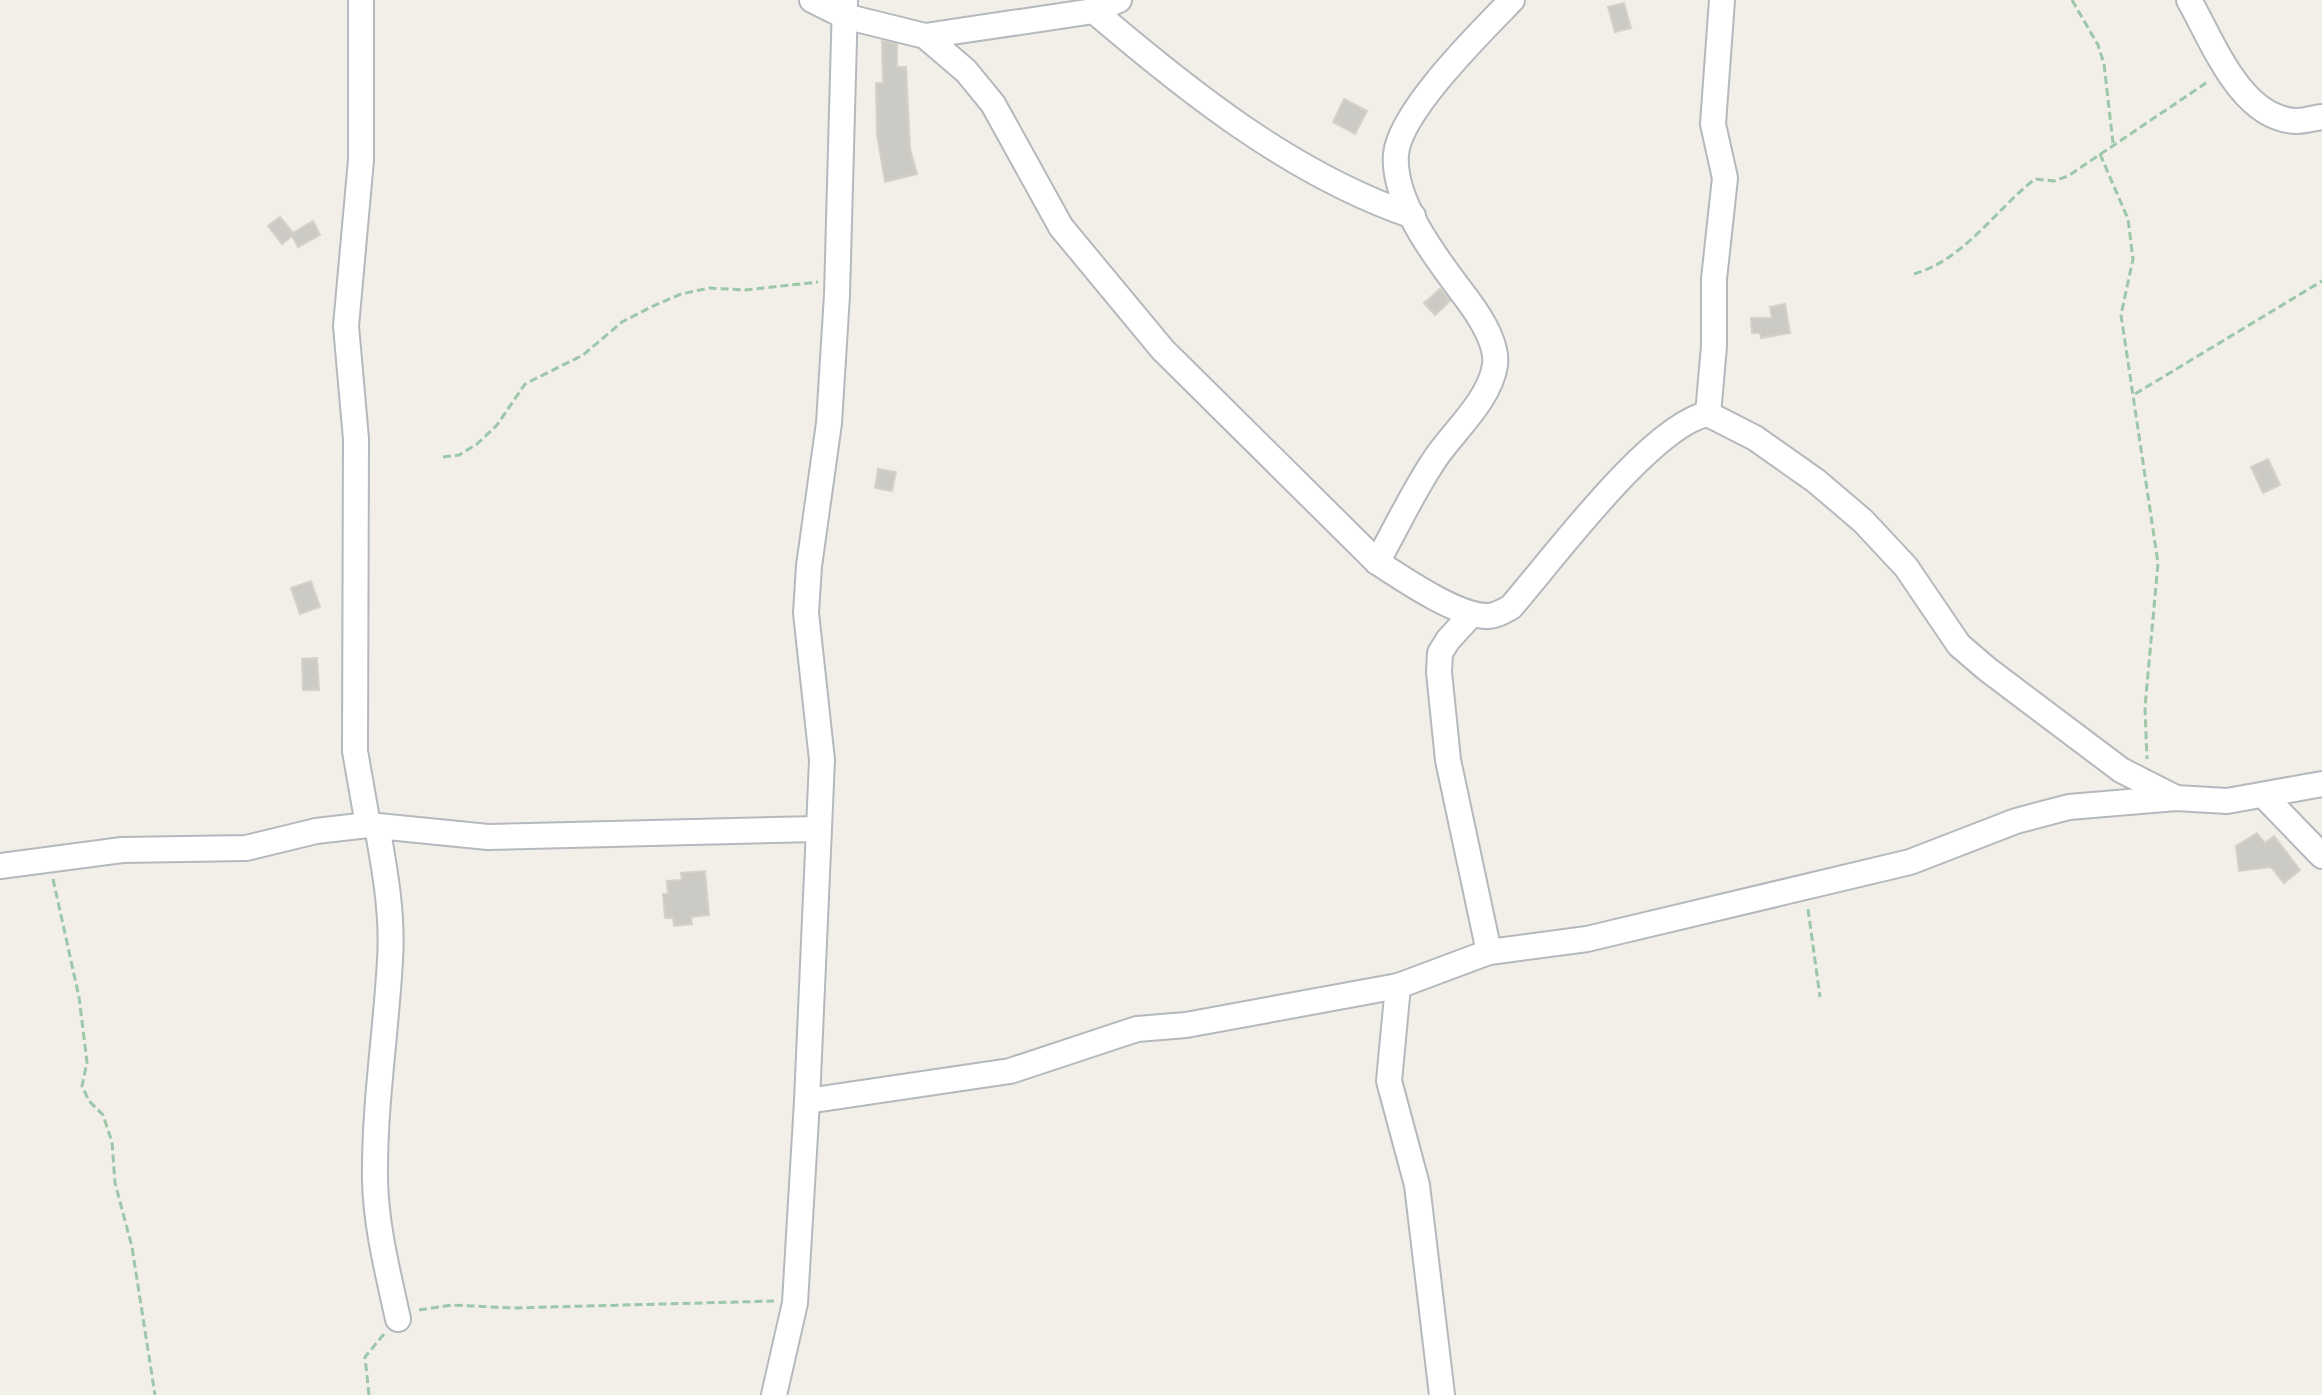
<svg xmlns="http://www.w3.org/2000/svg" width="2322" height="1395" font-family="'PT Sans Narrow',sans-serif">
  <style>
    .building { fill: #cccac5; stroke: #d6d1c6; stroke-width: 2 }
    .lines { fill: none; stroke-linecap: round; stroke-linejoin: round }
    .minor-casing { stroke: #b5b8bc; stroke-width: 28 }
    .path { stroke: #9cc7a9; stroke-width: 3; stroke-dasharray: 8 4; stroke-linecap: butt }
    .minor { stroke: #fff; stroke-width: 24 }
  </style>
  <rect width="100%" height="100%" fill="#f1efe8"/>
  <g class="building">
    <path d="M1624 3 1631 28 1615 32 1608 7Z"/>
    <path d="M882 41 897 44V67H906L910 149 917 174 885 182 877 134 876 83H883Z"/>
    <path d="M1344 99 1367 111 1355 134 1333 122Z"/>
    <path d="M280 217 293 233 313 221 320 235 298 247 292 236 282 244 268 226Z"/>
    <path d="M1440 289 1450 301 1435 315 1424 303Z"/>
    <path d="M1785 304 1790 333 1761 338 1760 333H1752L1751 318H1772L1770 307Z"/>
    <path d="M2268 459 2280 485 2263 493 2251 467Z"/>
    <path d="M878 469 896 472 892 491 875 488Z"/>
    <path d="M311 581 320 607 300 614 291 588Z"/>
    <path d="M317 658 319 690H303L302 659Z"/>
    <path d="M2257 833 2265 843 2274 836 2300 870 2284 883 2271 867 2239 871 2236 846Z"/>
    <path d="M705 871 709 915 691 917 692 924 674 926 673 918H665L663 894H668L667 881 682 880 681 873Z"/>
  </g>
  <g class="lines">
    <defs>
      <g id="minor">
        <path d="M361 0V160L346 326 356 439 355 751 368 825"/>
        <path d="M812 0 844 16 925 36 966 71 993 104 1061 227 1163 350 1377 562C1403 579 1457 616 1487 616 1496 616 1504 611 1511 607 1552 560 1652 424 1708 414L1755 438 1816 481 1863 521 1906 567 1959 645 1987 669 2121 770 2176 798"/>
        <path d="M2189 0C2213 42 2241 120 2297 121 2305 121 2314 118 2322 117"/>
        <path d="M1094 11C1189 92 1293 175 1413 216"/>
        <path d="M925 36 1094 11 1119 0"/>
        <path d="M1708 414 1714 346V279L1725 178 1713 124 1722 0"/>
        <path d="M1377 562C1397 527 1414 489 1437 456 1456 429 1490 399 1495 365 1498 344 1479 315 1467 299 1440 263 1392 203 1396 154 1400 111 1482 31 1512 0"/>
        <path d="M1472 614 1448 640 1440 653 1439 672 1448 760 1489 952"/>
        <path d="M2264 796 2322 856"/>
        <path d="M377 826C385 871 393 915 390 960 386 1034 374 1106 375 1180 376 1227 388 1273 398 1319"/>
        <path d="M0 866 122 850 246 848 316 831 368 825 488 837 817 829"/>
        <path d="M1398 986 1389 1081 1417 1185 1442 1395"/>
        <path d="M807 1101 1010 1071 1137 1029 1186 1025 1398 986 1489 952 1587 939 1910 862 2016 821 2069 807 2176 798 2227 801 2322 784"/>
        <path d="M774 1395 795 1303 807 1101 822 760 806 613 809 566 829 423 837 295 845 2"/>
      </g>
    </defs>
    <use href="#minor" class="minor-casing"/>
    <g class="path">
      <path d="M2072 0 2098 45 2104 64 2113 143"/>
      <path d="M2100 154 2128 219 2133 259 2121 315 2158 563 2145 707 2147 759"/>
      <path d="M1914 274C1965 259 1995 210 2035 179L2054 181 2068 176 2209 81"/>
      <path d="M2135 394 2322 281"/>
      <path d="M443 457 459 455 477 444 497 425 525 384 583 355 622 322 651 307 681 294 709 288 745 290 818 282"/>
      <path d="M53 879 79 997 87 1062 82 1086 89 1101 103 1115 112 1142 115 1183 132 1247 155 1395"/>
      <path d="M1808 909 1820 997"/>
      <path d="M419 1310 452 1305 513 1308 774 1301"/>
      <path d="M369 1395 365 1357 384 1334"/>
    </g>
    <use href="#minor" class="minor"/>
  </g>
</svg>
